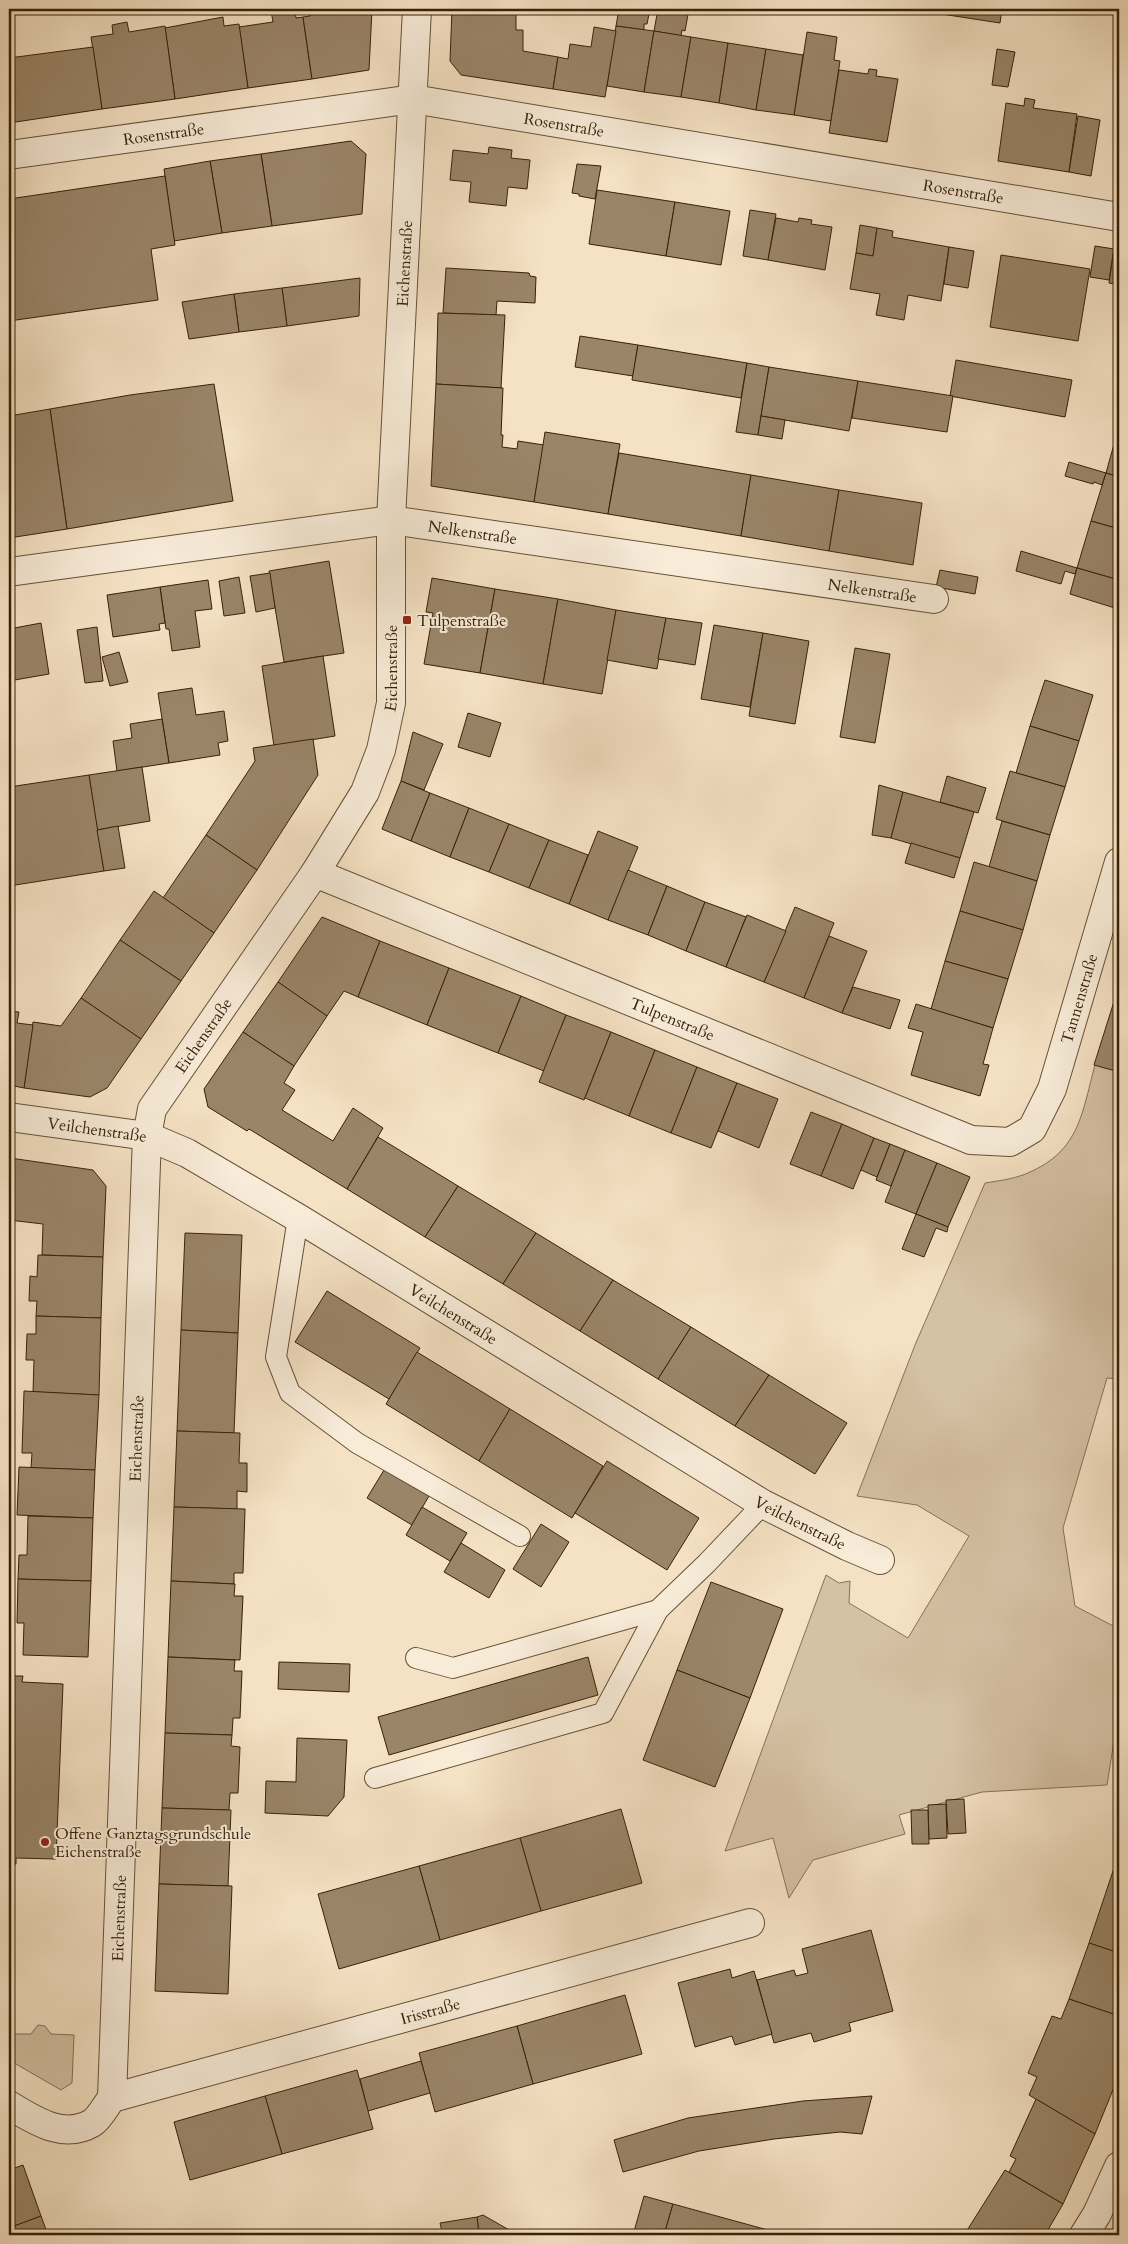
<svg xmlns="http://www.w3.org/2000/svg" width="1128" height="2244" font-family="Cardo,serif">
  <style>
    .green { fill: #d5c1a4; stroke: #867156 }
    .building { fill: #9a8569; stroke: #372107 }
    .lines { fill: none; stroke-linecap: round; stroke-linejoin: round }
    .lane-casing { stroke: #665136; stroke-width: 22 }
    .street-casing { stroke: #665136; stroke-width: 30 }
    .lane { stroke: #f8ecd9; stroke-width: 20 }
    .street { stroke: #f8ecd9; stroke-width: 28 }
    .poi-dot { fill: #8f2418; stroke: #f8ecd9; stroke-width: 2 }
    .labels { text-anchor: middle; stroke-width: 4; stroke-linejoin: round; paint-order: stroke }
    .street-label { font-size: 16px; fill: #372107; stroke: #f8ecd9 }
    .poi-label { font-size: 16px; fill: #372107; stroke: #f8ecd9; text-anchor: start }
  </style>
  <rect width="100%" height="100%" fill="#f5e2c4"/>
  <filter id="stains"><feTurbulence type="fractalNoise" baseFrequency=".004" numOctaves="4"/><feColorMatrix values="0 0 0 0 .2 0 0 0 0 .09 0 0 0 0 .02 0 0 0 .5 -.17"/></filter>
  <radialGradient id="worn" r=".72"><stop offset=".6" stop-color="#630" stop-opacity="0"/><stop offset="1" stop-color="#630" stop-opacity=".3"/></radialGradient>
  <g class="green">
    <path d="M1095 1065 1119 1071V1379L1107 1378 1063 1528 1075 1606 1119 1629V1709L1107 1785 982 1792 899 1815 905 1834 813 1860 789 1898 773 1838 725 1851 826 1575 839 1583 850 1581 849 1603 908 1638 969 1536 917 1505 857 1496 915 1345 985 1183C998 1181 1012 1179 1023 1175 1079 1153 1081 1117 1095 1065Z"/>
    <path d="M38 2025 45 2026 51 2034 74 2035 72 2083 61 2090 9 2060V2044L15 2034H31Z"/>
  </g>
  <g class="building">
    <path d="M295 9 296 18 303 17 312 79 248 88 239 27 273 22 271 10Z"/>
    <path d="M310 9H372L369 70 312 79 303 17 310 16Z"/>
    <path d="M452 9H516V30H523V51L558 57 553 89 461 75 450 61Z"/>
    <path d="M619 9H650L647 24H644V30L616 26Z"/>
    <path d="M658 9H689L685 31 682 30 681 36 654 31Z"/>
    <path d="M909 9H1002L1000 23Z"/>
    <path d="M223 17 224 26 239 24 248 88 175 99 165 28Z"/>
    <path d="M127 22 129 32 165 26 175 99 102 109 91 37 113 34 112 25Z"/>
    <path d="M616 26 654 31 644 92 607 86Z"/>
    <path d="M594 27 616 31 605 97 553 89 558 57 568 59 570 44 591 47Z"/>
    <path d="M654 31 691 37 681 97 644 92Z"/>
    <path d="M807 32 837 37 834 60 840 61 831 121 794 115Z"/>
    <path d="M691 37 728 43 719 103 681 97Z"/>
    <path d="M728 43 766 49 756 110 719 103Z"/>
    <path d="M93 47 102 109 9 123V58Z"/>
    <path d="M766 49 803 55 794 115 756 110Z"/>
    <path d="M997 49 1015 52 1008 87 992 85Z"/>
    <path d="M869 69 877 70 876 76 898 79 887 142 829 133 839 70 868 74Z"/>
    <path d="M1025 98 1035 100 1033 108 1077 114 1069 172 998 161 1006 103 1024 106Z"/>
    <path d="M1078 116 1100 120 1091 176 1069 172Z"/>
    <path d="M351 141 366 154 362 214 272 226 261 154Z"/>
    <path d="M489 147 512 150 511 158 530 160 527 189 508 187 506 206 469 202 471 182 450 180 453 150 488 154Z"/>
    <path d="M261 154 272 226 222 233 210 161Z"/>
    <path d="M210 161 222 233 174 241 164 169Z"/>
    <path d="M577 164 601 166 595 199 579 196V194L572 193Z"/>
    <path d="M165 176 175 245 151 249 158 300 9 321V199Z"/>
    <path d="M597 190 675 202 666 256 589 244Z"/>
    <path d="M675 202 730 211 721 265 666 256Z"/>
    <path d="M750 210 776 214 768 260 743 256Z"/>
    <path d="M776 218 798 222 799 218 812 220 811 224 832 227 825 270 768 260Z"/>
    <path d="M860 225 877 228 873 256 856 253Z"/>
    <path d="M877 228 893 231 892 237 949 247 941 301 908 295 904 320 876 315 880 294 850 289 856 253 873 256Z"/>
    <path d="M1095 246 1114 249 1109 280 1090 277Z"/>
    <path d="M949 247 974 251 968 288 944 284Z"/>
    <path d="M1114 249 1119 250V285L1109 283Z"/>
    <path d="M1001 255 1090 269 1078 341 990 327Z"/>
    <path d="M446 268 529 273 530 276 536 277 535 303 497 301 496 315 443 313Z"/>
    <path d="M360 278 359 316 287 326 282 288Z"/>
    <path d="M282 288 287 326 239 332 234 294Z"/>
    <path d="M234 294 239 332 189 339 182 302Z"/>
    <path d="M438 313 505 315 501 388 436 384Z"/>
    <path d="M580 336 638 345 633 376 575 367Z"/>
    <path d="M638 345 747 363 741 398 632 380Z"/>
    <path d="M956 360 1072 380 1065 417 950 396Z"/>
    <path d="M747 363 769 367 758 435 736 432Z"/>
    <path d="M769 367 858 381 849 431 761 416Z"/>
    <path d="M858 381 953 396 947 432 852 418Z"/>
    <path d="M214 384 233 501 67 529 50 409 130 395Z"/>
    <path d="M436 384 503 388 501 435H503L502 447 517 449 518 441 544 445 534 502 431 486Z"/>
    <path d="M50 409 67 529 9 538V416Z"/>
    <path d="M761 416 785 420 782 439 758 435Z"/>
    <path d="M1119 426V477L1106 473Z"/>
    <path d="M545 432 620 444 608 514 534 502Z"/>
    <path d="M619 453 751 475 741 536 608 514Z"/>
    <path d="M1069 462 1106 473 1102 485 1094 482 1093 484 1065 476Z"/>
    <path d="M1106 473 1119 477V529L1091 521Z"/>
    <path d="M751 475 839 490 829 551 741 536Z"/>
    <path d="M839 490 922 503 913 565 829 551Z"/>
    <path d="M1091 521 1119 529V580L1077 568Z"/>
    <path d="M1021 551 1077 568 1075 574 1065 571 1061 584 1016 571Z"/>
    <path d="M329 561 344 653 284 662 269 571Z"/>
    <path d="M1077 568 1119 580 1118 609 1070 594Z"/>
    <path d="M940 570 978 577 975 594 936 587Z"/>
    <path d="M270 573 275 608 256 612 250 576Z"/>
    <path d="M239 577 245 613 224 616 219 581Z"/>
    <path d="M432 578 495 589 480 673 424 664 433 613 426 612Z"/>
    <path d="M208 580 212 609 195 611 200 647 172 651 169 629H166L160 587Z"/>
    <path d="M160 587 165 623 159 624 160 630 113 637 107 595Z"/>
    <path d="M495 589 558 599 543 684 480 673Z"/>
    <path d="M558 599 616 610 602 694 543 684Z"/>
    <path d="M616 610 666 618 657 669 607 660Z"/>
    <path d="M666 618 702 623 695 665 658 659Z"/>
    <path d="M41 623 49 674 9 681V629Z"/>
    <path d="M714 625 763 633 750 707 701 699Z"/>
    <path d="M97 627 103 681 85 683 77 630Z"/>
    <path d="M763 633 809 641 795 724 749 716Z"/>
    <path d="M855 648 890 654 875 743 840 737Z"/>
    <path d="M119 652 128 682 110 686 102 657Z"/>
    <path d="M323 656 335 736 274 746 262 666Z"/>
    <path d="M1045 680 1093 695 1079 741 1030 726Z"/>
    <path d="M192 688 196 715 224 711 228 741 218 743 220 755 169 763 158 693Z"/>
    <path d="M468 713 501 723 490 757 458 747Z"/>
    <path d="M162 719 169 763 117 771 113 741 132 738 130 724Z"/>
    <path d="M1030 726 1079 741 1065 787 1016 773Z"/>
    <path d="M413 732 443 744 424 790 401 781Z"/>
    <path d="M313 739 318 775 257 870 206 835 255 761 253 748Z"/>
    <path d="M142 767 150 821 97 830 89 775Z"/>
    <path d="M1010 771 1065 787 1050 835 996 819Z"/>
    <path d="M89 775 104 871 9 886V787Z"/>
    <path d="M947 776 986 788 978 813 940 802Z"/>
    <path d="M401 781 430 793 411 841 382 829Z"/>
    <path d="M879 785 903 792 891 838 872 835Z"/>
    <path d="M903 792 974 812 960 858 891 838Z"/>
    <path d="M430 793 469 808 450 857 411 841Z"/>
    <path d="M469 808 509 824 489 872 450 857Z"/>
    <path d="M1002 821 1050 835 1037 881 989 867Z"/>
    <path d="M509 824 549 840 529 888 489 872Z"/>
    <path d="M118 826 125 868 104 871 97 830Z"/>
    <path d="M598 831 638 847 608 920 569 904Z"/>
    <path d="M206 835 257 870 214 933 163 898Z"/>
    <path d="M549 840 588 855 569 904 529 888Z"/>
    <path d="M911 843 960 858 954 878 905 863Z"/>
    <path d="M974 862 1037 881 1023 930 960 911Z"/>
    <path d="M628 870 667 886 648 935 608 920Z"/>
    <path d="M667 886 705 902 686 951 648 935Z"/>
    <path d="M154 891 214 933 181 981 120 940Z"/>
    <path d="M705 902 746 917 726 967 686 951Z"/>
    <path d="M795 907 834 923 804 998 764 982Z"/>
    <path d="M960 911 1023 930 1008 979 945 961Z"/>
    <path d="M747 915 786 931 764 982 726 967Z"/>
    <path d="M322 917 380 941 358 997 344 991 327 1016 278 982Z"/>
    <path d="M829 936 867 951 842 1013 804 998Z"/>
    <path d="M120 940 181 981 141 1039 81 998Z"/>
    <path d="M380 941 449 968 427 1025 358 997Z"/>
    <path d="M945 961 1008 979 993 1028 931 1009Z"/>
    <path d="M449 968 521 996 498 1053 427 1025Z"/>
    <path d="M278 982 327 1016 294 1066 243 1032Z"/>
    <path d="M853 987 900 1000 890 1029 842 1013Z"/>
    <path d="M1117 992 1119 993V1072L1094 1065Z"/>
    <path d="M521 996 566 1015 544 1071 498 1053Z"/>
    <path d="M81 998 141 1039 107 1088 90 1097 24 1088 33 1022 61 1026Z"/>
    <path d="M916 1004 993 1028 983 1064 989 1065 980 1096 911 1075 923 1032 908 1028Z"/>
    <path d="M9 1011 19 1012 17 1023 33 1025 24 1088 9 1085Z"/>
    <path d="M566 1015 611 1032 584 1100 539 1082Z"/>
    <path d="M243 1032 294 1066 284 1083 295 1090 282 1110 333 1141 353 1108 383 1128 347 1189 249 1129 247 1131 208 1107 204 1089Z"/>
    <path d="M611 1032 655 1050 629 1116 585 1098Z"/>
    <path d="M655 1050 697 1067 671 1133 629 1116Z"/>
    <path d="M697 1067 737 1083 711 1148 671 1133Z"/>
    <path d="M737 1083 778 1099 759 1148 718 1131Z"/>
    <path d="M811 1112 842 1124 821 1176 790 1164Z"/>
    <path d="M842 1124 874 1138 853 1189 821 1176Z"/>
    <path d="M378 1137 458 1186 425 1237 347 1189Z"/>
    <path d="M874 1138 890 1144 877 1177 861 1170Z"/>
    <path d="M890 1144 905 1150 891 1186 876 1180Z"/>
    <path d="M905 1150 937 1163 916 1214 885 1202Z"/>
    <path d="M10 1158 93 1170 106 1186 103 1257 42 1255 43 1224 9 1220Z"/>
    <path d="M937 1163 970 1177 948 1227 916 1214Z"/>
    <path d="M458 1186 536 1233 503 1284 425 1237Z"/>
    <path d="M916 1214 948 1227 947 1232 936 1228 924 1257 902 1249Z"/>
    <path d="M185 1233 242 1235 238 1333 181 1330Z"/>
    <path d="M536 1233 613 1280 580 1331 503 1284Z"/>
    <path d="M38 1255 103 1257 101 1318 36 1316 37 1301H29L30 1276 37 1277Z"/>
    <path d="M613 1280 691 1327 658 1379 580 1331Z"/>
    <path d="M327 1291 420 1348 389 1399 295 1342Z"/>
    <path d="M36 1316 101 1318 99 1395 33 1392 34 1360H26L27 1334H36Z"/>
    <path d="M691 1327 769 1375 735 1426 658 1379Z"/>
    <path d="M181 1330 238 1333 234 1433 177 1431Z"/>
    <path d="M417 1352 510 1409 479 1461 386 1404Z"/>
    <path d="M769 1375 847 1423 815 1474 735 1426Z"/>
    <path d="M24 1391 99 1395 95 1470 31 1468 32 1453H22Z"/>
    <path d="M510 1409 603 1466 572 1518 479 1461Z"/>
    <path d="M177 1431 240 1433 239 1463H247V1492L237 1491V1509L174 1507Z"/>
    <path d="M607 1461 699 1518 667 1570 575 1513Z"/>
    <path d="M19 1467 95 1470 93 1518 17 1515Z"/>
    <path d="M384 1470 429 1496 412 1525 367 1498Z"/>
    <path d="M174 1507 245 1509 243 1573H234V1584L171 1581Z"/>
    <path d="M422 1507 467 1533 450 1561 406 1535Z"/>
    <path d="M28 1516 93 1518 91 1581 18 1579 19 1555H27Z"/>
    <path d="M541 1524 569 1542 541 1587 513 1569Z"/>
    <path d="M461 1543 505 1570 489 1598 444 1572Z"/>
    <path d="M18 1579 91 1581 88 1657 23 1655 24 1623H17Z"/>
    <path d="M171 1581 235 1584 234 1596H243L240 1660 168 1657Z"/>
    <path d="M711 1582 783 1609 750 1698 677 1670Z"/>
    <path d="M168 1657 235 1660 234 1671H242L240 1718H233L232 1735 165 1733Z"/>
    <path d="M588 1657 598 1695 389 1755 378 1717Z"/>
    <path d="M279 1662 350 1664 349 1692 278 1689Z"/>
    <path d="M677 1670 750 1698 715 1787 643 1760Z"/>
    <path d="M9 1676H23L22 1682 63 1684 56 1859 16 1858V1864H9Z"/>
    <path d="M165 1733 232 1735 231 1746 240 1747 238 1793H230L229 1810 162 1808Z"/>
    <path d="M297 1738 347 1740 344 1797 328 1816 265 1813 266 1781 296 1782Z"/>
    <path d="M964 1799 966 1833 948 1834 946 1800Z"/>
    <path d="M946 1804 947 1838 929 1839 928 1805Z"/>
    <path d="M162 1808 231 1810 228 1886 159 1884Z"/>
    <path d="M621 1809 642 1883 541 1911 520 1838Z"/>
    <path d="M911 1810H928L929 1844H912Z"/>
    <path d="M520 1838 541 1911 440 1940 419 1866Z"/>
    <path d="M1119 1853V1953L1089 1943Z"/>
    <path d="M419 1866 440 1940 339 1969 318 1894Z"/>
    <path d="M159 1884 232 1886 228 1994 155 1991Z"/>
    <path d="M871 1930 893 2011 849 2023 851 2031 814 2042 811 2033 774 2043 757 1980 794 1970 796 1976 808 1973 802 1949Z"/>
    <path d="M1089 1943 1119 1953V2016L1069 1999Z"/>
    <path d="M730 1969 732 1978 754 1971 772 2034 735 2045 732 2036 695 2047 678 1983Z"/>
    <path d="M625 1995 642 2054 533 2084 517 2026Z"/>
    <path d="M1069 1999 1119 2016V2075L1095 2134 1029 2095 1037 2077 1028 2073 1052 2016 1061 2019Z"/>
    <path d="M517 2026 533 2084 435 2112 419 2053Z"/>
    <path d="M421 2061 430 2093 368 2111 360 2079Z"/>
    <path d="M357 2070 373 2129 282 2154 265 2096Z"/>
    <path d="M265 2096 282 2154 190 2180 174 2122Z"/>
    <path d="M872 2096 862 2134 840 2132 774 2139 699 2151 623 2172 614 2140 688 2118 803 2101Z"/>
    <path d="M1036 2099 1095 2134 1063 2204 1009 2172 1016 2159 1010 2156Z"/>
    <path d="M23 2165 41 2216 9 2228V2170Z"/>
    <path d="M1005 2170 1063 2204 1045 2235H972L966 2232Z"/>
    <path d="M644 2196 673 2204 664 2235H633Z"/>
    <path d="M673 2204 786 2235H664Z"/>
    <path d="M483 2215 518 2235H479L477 2217Z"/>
    <path d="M41 2216 48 2235H9V2228Z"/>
    <path d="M477 2217 479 2235H419L442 2232 440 2223Z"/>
  </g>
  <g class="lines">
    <defs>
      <g id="lane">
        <path d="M298 1218 276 1357 290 1393 357 1443 520 1536"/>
        <path d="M416 1658 453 1668 658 1610"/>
        <path d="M375 1778 603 1713 658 1610 707 1563 763 1504"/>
      </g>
      <g id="street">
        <path id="s1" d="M9 155 413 99 1119 217"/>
        <path id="s2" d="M9 572 391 520 934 599"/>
        <path id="s3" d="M315 873 971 1140 1010 1142 1032 1129 1052 1089 1119 862"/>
        <path id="s4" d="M9 1117 147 1136 187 1153 298 1218 763 1504 847 1546 880 1560"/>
        <path id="s5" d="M112 2098 147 1136 152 1109 315 873 365 792 381 750 391 703V520L417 9"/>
        <path id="s6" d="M112 2098 750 1923"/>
        <path d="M9 2105C34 2120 63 2140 92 2123 100 2118 106 2105 112 2098"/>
        <path d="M1084 2235 1097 2214 1119 2166"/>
      </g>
    </defs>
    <use href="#lane" class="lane-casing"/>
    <use href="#street" class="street-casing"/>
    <use href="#lane" class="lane"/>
    <use href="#street" class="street"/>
  </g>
  <g class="poi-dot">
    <rect x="402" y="615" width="10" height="10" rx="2.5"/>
    <circle cx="45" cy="1842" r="5"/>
  </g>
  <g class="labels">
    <g class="street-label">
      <text dy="6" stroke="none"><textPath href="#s1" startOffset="561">Rosenstraße</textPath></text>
      <text dy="6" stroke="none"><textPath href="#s1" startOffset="156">Rosenstraße</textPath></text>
      <text dy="6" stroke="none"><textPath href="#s1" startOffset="966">Rosenstraße</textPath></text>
      <text dy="6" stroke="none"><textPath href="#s5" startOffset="1905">Eichenstraße</textPath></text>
      <text dy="6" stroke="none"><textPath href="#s2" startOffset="468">Nelkenstraße</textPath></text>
      <text dy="6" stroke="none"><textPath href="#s2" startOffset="872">Nelkenstraße</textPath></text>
      <text dy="6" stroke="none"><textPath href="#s5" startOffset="1500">Eichenstraße</textPath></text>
      <text dy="6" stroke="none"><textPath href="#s3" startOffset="912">Tannenstraße</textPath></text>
      <text dy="6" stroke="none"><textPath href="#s3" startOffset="386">Tulpenstraße</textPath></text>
      <text dy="6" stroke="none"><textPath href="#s5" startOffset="1080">Eichenstraße</textPath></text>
      <text dy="6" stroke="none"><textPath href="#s4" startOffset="89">Veilchenstraße</textPath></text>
      <text dy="6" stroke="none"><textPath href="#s4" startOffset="494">Veilchenstraße</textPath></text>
      <text dy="6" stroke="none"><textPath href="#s5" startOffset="660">Eichenstraße</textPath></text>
      <text dy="6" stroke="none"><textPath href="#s4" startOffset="899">Veilchenstraße</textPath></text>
      <text dy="6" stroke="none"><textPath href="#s5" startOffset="180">Eichenstraße</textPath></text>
      <text dy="6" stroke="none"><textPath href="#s6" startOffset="330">Irisstraße</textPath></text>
    </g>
    <g class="poi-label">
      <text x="417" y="626">Tulpenstraße</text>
      <text x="55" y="1839">Offene Ganztagsgrundschule<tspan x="55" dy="18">Eichenstraße</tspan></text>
    </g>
  </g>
  <rect width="1128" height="2244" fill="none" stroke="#f5e2c4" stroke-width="30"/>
  <rect x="10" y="10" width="1108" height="2224" fill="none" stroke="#372107" stroke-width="2.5"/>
  <rect x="15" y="15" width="1098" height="2214" fill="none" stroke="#372107"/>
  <rect width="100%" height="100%" filter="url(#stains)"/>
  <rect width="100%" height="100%" fill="url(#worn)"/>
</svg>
